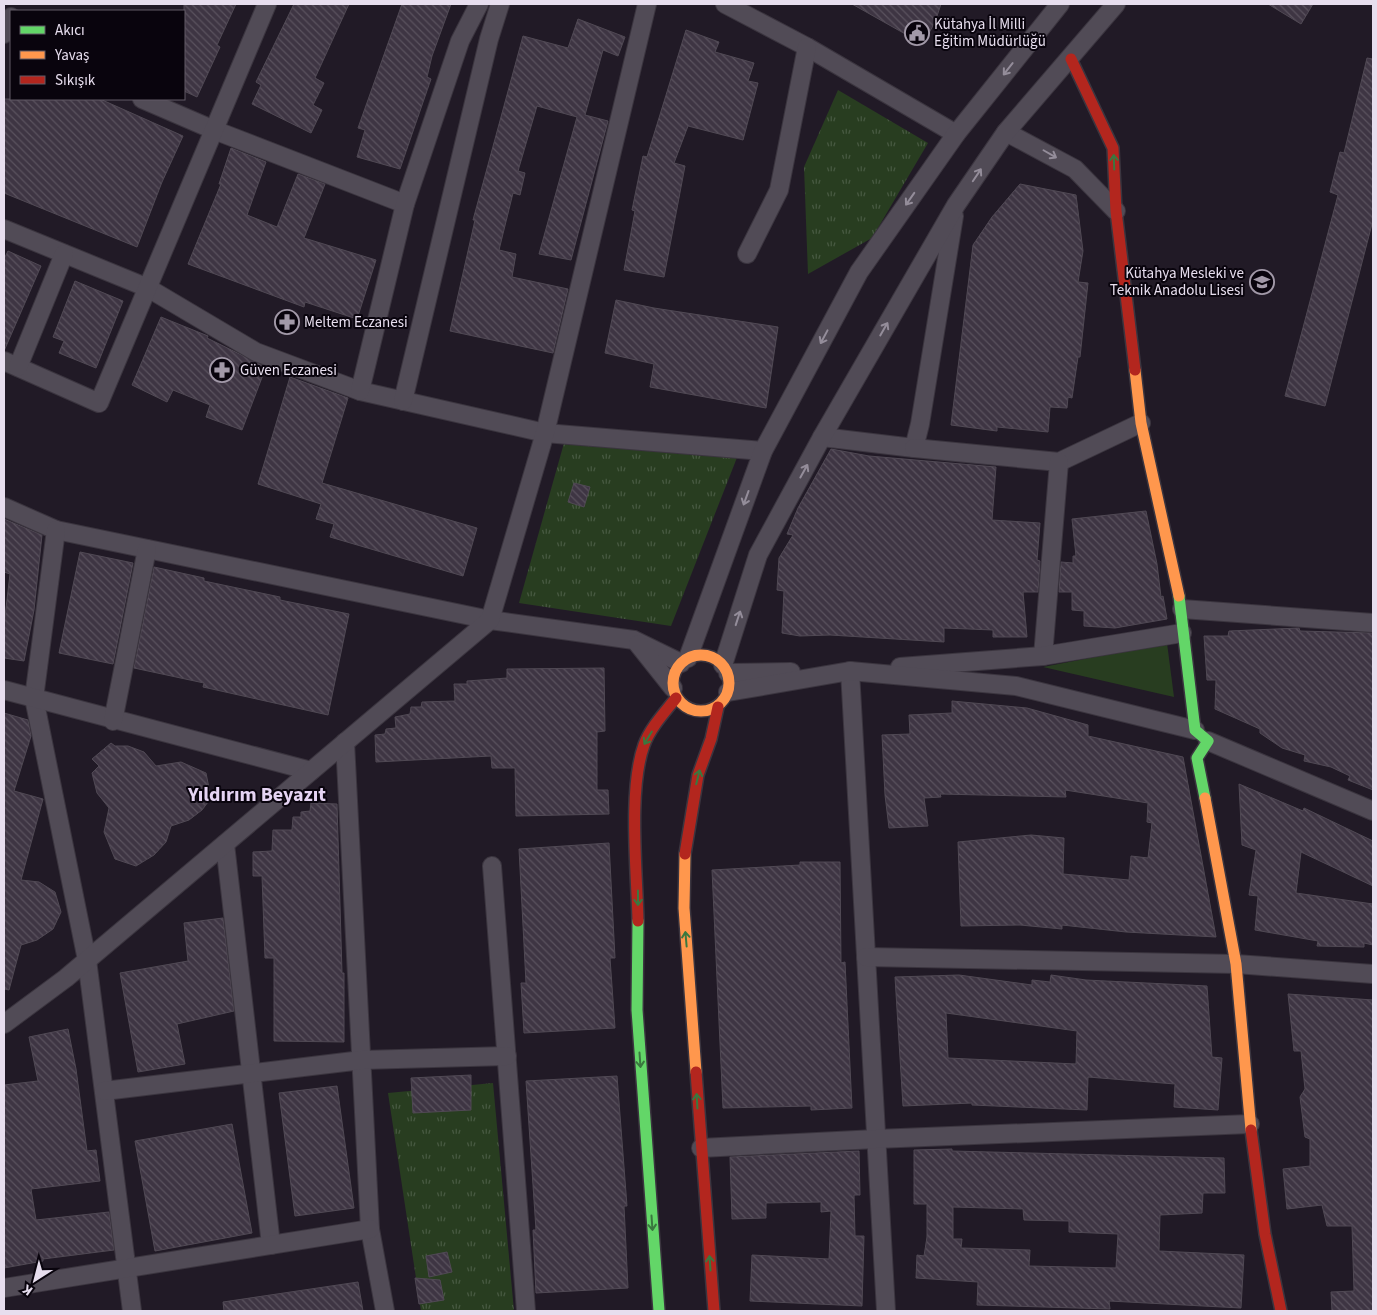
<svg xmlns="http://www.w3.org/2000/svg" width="1377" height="1315" font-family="'Source Sans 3',sans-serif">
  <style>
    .green { fill: #283d20 }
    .park { fill: url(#park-tufts) }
    .building { fill: url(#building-back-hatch); stroke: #504954; fill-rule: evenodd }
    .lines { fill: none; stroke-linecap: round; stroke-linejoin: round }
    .street-casing { stroke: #3b353f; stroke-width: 20 }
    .fast-casing { stroke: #3b353f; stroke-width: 14 }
    .slow-casing { stroke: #3b353f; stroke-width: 14 }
    .jam-casing { stroke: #3b353f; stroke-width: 14 }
    .street { stroke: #514b56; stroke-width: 18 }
    .fast { stroke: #63d668; stroke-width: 11 }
    .slow { stroke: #ff974d; stroke-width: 11 }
    .jam { stroke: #b3261e; stroke-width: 11 }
    .oneway { stroke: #948d9a }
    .oneway2 { stroke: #3a783f }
    .labels { text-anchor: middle; stroke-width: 4; stroke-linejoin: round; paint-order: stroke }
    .poi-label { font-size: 15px; fill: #e7deee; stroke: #09040d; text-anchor: start }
    .district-label { font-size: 20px; font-weight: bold; fill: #e5d4f3; stroke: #09040d }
  </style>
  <defs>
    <pattern id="park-tufts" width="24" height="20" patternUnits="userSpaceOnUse" patternTransform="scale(1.25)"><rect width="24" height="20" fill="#283d20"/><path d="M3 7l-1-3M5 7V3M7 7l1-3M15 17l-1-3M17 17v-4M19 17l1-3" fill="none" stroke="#475941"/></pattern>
    <pattern id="building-back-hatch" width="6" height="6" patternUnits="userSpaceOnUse" patternTransform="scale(1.25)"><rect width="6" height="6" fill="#3e3543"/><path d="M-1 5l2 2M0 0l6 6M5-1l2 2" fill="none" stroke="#5a525e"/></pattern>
  </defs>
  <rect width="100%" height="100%" fill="#211a26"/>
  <path class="green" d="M1167 643 1174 697 1043 667Z"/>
  <g class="park">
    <path d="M838 90 928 143 872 238 808 274 804 167Z"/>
    <path d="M564 443 738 455 671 626 519 603Z"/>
    <path d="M493 1083 514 1311H421L388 1093Z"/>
  </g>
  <g class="building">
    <path d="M184 4H236L217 45 220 47 197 97 184 91Z"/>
    <path d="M294 4H349L315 78 324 83 313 105 322 110 311 133 252 104 261 85 256 82Z"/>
    <path d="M402 4H451L432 56 427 77 431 79 400 169 357 157 365 130 358 128Z"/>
    <path d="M852 4H941L935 22 923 44Z"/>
    <path d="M1268 4H1313L1301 24Z"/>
    <path d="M578 19 625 37 618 56 603 50 585 115 608 121 571 260 539 254 577 117 537 106 518 171 525 173 520 195 513 193 499 250 516 254 512 277 568 289 553 353 450 331 475 220H473L523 36 568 48Z"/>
    <path d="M686 30 719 42 715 52 754 63 748 81 758 83 743 140 688 126 674 163 685 166 664 277 624 270 635 211 632 210 643 156 647 157Z"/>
    <path d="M1367 58 1373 59V220L1325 406 1285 396 1338 195 1330 192 1340 152 1344 153Z"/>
    <path d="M4 99H100L183 136 162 182 137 247 4 193Z"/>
    <path d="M231 148 266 162 247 215 277 227 298 174 325 184 304 238 376 260 357 319 305 302 304 307 188 264 221 184H219Z"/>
    <path d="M1020 184 1076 195 1083 251 1078 282 1088 283 1080 357H1078L1072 398 1068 397 1067 408 1050 407 1048 432 997 427V431L951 425 973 245 992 217Z"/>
    <path d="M8 251 41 266 4 351V259Z"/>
    <path d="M75 281 123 301 96 368 59 353 64 341 53 337Z"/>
    <path d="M616 300 654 308 778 327 766 408 650 387 654 364 605 353Z"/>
    <path d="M161 317 208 336 207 338 266 367 242 430 206 417 210 405 173 390 167 402 132 385Z"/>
    <path d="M290 377 348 398 322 483 477 528 463 576 330 537 334 524 316 519 321 504 258 484Z"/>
    <path d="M831 449 869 456 996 467 992 520 1040 523 1037 560 1040 561 1038 592H1023L1027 637H993V630L944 628V642L830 635 800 636 782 633 784 591 777 590 779 558 793 535 787 534 798 508Z"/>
    <path d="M574 483 590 487 584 507 568 502Z"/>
    <path d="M1146 511 1157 564 1161 597 1163 596 1167 619 1115 628 1084 626V611L1072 610V592H1059L1061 562 1073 563V556H1076L1072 519Z"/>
    <path d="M4 519 42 535 34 610 24 661 4 658V625L10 574 4 572Z"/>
    <path d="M80 552 133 563 113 664 59 653Z"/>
    <path d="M154 567 204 578V581L280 597V600L349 614 328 715 203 687 204 683 134 668Z"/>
    <path d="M1299 628 1300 631 1373 633V790L1348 780 1350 776 1331 767 1304 761 1305 755 1282 748 1260 733V729L1215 709 1216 680H1207L1204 636H1228L1229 631Z"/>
    <path d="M604 668 605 731 597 732V790H608L609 814 516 816 515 768H492L491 756 376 762 375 735 385 734 386 729 396 728 395 717 410 714 411 707H421L422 702 455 701 454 684H467V681L507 678V669Z"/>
    <path d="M952 701 1027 708 1088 725V736L1183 757 1216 937 1126 932 1062 925V929L1020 925 961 926 958 842 1031 835 1064 838 1063 874 1129 880 1131 856 1148 858 1152 823 1147 822 1148 803 1065 790 1066 797 940 794 941 797 924 798 928 826 889 828 885 795 882 735 910 734 909 715 952 713Z"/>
    <path d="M4 713 28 720 31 736 14 791 43 799 21 880 39 882 55 892 61 912 53 929 37 940 21 945 9 990 4 989Z"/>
    <path d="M111 743 115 746H128L144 752 156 766 181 762 206 773 211 798 202 810 189 820 171 826 166 842 154 855 136 866 115 859 104 832 109 808 97 793 92 773 99 766 92 759Z"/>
    <path d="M1239 784 1303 811 1304 808 1373 841V886L1301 852 1296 893 1373 904V945L1364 943V947L1317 946 1318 941 1255 930 1258 896 1249 895 1256 850 1242 845Z"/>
    <path d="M311 803 337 804 342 973H344V1042L274 1041V958H265L262 876H253V852L272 851 273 830H292L293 817H301V812L310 811Z"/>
    <path d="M609 843 615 958H610L615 1028 524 1033 521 983H526L519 849Z"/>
    <path d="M800 862H840L841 963 845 962 852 1108 811 1110V1106L723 1108 712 870 800 865Z"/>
    <path d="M223 918 234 1011 177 1024 185 1064 138 1072 120 973 188 961 184 923Z"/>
    <path d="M959 975 1032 985V980L1050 982 1051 975 1086 980 1207 986 1212 1057 1222 1058 1218 1110 1174 1107 1175 1084 1088 1077 1087 1110 972 1105V1103L903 1106 895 977ZM946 1013 1077 1031 1076 1064 948 1058Z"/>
    <path d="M1288 994 1373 1000V1311H1332L1331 1292 1354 1291 1352 1226H1327L1322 1205 1287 1209 1283 1169 1310 1166V1139L1305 1137 1300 1097 1305 1089 1301 1051H1294Z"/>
    <path d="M68 1029 76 1069 87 1151 96 1150 100 1181 31 1189 36 1220 109 1212 114 1250 43 1259V1261L4 1268V1085L38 1081 29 1037Z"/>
    <path d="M471 1075V1110L413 1113 411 1078Z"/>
    <path d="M617 1076 627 1206H624L628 1288 536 1293 533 1230H536L526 1081Z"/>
    <path d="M337 1086 354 1208 295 1216 279 1093Z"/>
    <path d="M232 1124 252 1233 155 1251 135 1141Z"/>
    <path d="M952 1149V1151L1224 1158 1225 1193H1203L1202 1213 1160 1215 1159 1251 1244 1255 1241 1308 1109 1301 1110 1309 977 1305 978 1282 916 1278 917 1255 924 1256 927 1237V1204H914V1150ZM953 1207 1023 1209 1024 1220 1069 1221V1232L1118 1234 1116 1268 1029 1266 1030 1250 961 1248 962 1239H953Z"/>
    <path d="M859 1151 860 1195H854L855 1236H864L862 1306 750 1301 752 1255 829 1259 831 1211 821 1212V1202L766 1203V1218L732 1219 730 1157Z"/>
    <path d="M447 1252 452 1272 429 1277 426 1256Z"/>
    <path d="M415 1278 440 1280 444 1300 419 1304Z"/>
    <path d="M358 1282 363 1311H224L223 1302Z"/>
  </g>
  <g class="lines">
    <defs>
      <g id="street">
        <path d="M725 4 807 47 956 134"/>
        <path d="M4 34 11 17"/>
        <path d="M142 99 214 130 405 204"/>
        <path d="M1006 132 1075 169 1116 211"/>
        <path d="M4 229 148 288 256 352 360 391 545 433 763 451"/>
        <path d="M747 254 779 190 807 47"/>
        <path d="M4 361 99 403 267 4"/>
        <path d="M18 367 64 254"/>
        <path d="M360 391 405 204 460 41 479 4"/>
        <path d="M403 401 489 39 500 4"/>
        <path d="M822 437 914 448 920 424 954 216"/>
        <path d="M914 448 1059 462 1141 423"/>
        <path d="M4 507 56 530 490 620 634 640 681 663"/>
        <path d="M56 530 34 698 87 960 132 1311"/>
        <path d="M1182 609 1373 623"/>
        <path d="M638 644 673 688"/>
        <path d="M1043 656 1059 462"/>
        <path d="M688 658 763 451 859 272 956 134 1060 4"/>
        <path d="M723 665 758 555 822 437 956 205 1006 132 1116 4"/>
        <path d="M900 667 1043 656 1182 633"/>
        <path d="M850 671 886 1311"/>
        <path d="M728 673 791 672"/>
        <path d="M4 690 311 771"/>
        <path d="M728 692 850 671 1016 686 1195 730"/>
        <path d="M113 721 147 549"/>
        <path d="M1208 741 1373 811"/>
        <path d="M345 742 370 1229 385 1311"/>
        <path d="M225 844 271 1245"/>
        <path d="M492 866 526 1311"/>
        <path d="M866 957 1236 964 1373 974"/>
        <path d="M4 1024 66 978 490 620 545 433 647 4"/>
        <path d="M104 1091 362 1060 507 1056"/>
        <path d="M701 1148 876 1139 1250 1124"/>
        <path d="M4 1288 370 1229"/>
      </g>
      <g id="fast">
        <path d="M1179 596 1195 730 1208 741 1197 758 1205 798"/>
        <path d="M638 921 637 1010 659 1311"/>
      </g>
      <g id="slow">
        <path d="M1135 370 1141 423 1179 596"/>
        <circle cx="701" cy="683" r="28"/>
        <path d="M1205 798 1236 964 1251 1130"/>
        <path d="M685 854 684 908 696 1072"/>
      </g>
      <g id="jam">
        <path d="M1071 59 1113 148 1116 211 1135 370"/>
        <path d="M685 854 698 775 711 739 718 707"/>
        <path d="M638 921C637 873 628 789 644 745 650 728 665 712 676 698"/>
        <path d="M696 1072 714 1311"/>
        <path d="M1251 1130 1265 1234 1281 1311"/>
      </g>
    </defs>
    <use href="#street" class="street-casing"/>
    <use href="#fast" class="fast-casing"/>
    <use href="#slow" class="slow-casing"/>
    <use href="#jam" class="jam-casing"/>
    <use href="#street" class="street"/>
    <use href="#fast" class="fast"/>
    <use href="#slow" class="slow"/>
    <use href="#jam" class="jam"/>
  </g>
  <defs><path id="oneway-shaft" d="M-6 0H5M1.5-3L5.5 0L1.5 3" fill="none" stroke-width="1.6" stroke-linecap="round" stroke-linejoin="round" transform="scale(1.25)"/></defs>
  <g class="oneway">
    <use href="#oneway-shaft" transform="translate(1008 69) rotate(128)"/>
    <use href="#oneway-shaft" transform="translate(1050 154) rotate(30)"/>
    <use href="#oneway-shaft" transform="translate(977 175) rotate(-56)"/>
    <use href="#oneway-shaft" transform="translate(910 199) rotate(125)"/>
    <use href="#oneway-shaft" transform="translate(884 329) rotate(-60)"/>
    <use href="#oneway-shaft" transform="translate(824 337) rotate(118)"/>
    <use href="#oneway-shaft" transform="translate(804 471) rotate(-61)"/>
    <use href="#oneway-shaft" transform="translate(746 498) rotate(110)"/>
    <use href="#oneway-shaft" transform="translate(738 618) rotate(-72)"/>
  </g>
  <g class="oneway2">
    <use href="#oneway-shaft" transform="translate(1114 162) rotate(-92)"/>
    <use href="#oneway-shaft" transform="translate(648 738) rotate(121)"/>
    <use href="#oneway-shaft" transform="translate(698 777) rotate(-76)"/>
    <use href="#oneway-shaft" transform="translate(638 898) rotate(90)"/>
    <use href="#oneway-shaft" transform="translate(686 939) rotate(-95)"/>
    <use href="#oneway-shaft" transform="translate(640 1060) rotate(86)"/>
    <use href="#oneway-shaft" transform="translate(697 1101) rotate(-93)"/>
    <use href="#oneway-shaft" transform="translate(652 1223) rotate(86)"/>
    <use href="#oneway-shaft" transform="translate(710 1263) rotate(-94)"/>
  </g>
  <defs>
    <symbol id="civic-ring" viewBox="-11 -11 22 22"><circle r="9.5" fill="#09040d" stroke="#a299a8" stroke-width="1.5"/><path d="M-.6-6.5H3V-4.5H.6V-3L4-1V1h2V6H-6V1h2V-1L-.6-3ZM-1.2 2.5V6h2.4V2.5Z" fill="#a299a8"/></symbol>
    <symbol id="school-ring" viewBox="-11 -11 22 22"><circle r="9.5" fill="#09040d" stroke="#a299a8" stroke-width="1.5"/><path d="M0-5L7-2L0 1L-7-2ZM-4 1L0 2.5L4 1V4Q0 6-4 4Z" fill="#a299a8"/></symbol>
    <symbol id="pharmacy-ring" viewBox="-11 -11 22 22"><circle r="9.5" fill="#09040d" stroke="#a299a8" stroke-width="1.5"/><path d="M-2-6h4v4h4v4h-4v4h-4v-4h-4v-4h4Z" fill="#a299a8"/></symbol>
  </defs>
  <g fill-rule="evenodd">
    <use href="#civic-ring" x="903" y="19" width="28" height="28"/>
    <use href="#school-ring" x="1248" y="268" width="28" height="28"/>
    <use href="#pharmacy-ring" x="273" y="308" width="28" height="28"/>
    <use href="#pharmacy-ring" x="208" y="356" width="28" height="28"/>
  </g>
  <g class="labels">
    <g class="poi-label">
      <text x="934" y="29">Kütahya İl Milli<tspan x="934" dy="17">Eğitim Müdürlüğü</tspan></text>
      <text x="1244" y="278" text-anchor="end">Kütahya Mesleki ve<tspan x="1244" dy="17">Teknik Anadolu Lisesi</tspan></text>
      <text x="304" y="327">Meltem Eczanesi</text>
      <text x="240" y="375">Güven Eczanesi</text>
    </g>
    <g class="district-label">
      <text x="257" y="801">Yıldırım Beyazıt</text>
    </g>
  </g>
  <rect width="1377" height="1315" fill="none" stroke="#e7deee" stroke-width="10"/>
  <rect x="10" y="10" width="175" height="90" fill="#09040d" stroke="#625b67"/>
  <rect x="20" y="26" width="25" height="8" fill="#63d668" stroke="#625b67"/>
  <text x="55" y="35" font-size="15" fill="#e7deee">Akıcı</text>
  <rect x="20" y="51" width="25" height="8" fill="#ff974d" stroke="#625b67"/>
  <text x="55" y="60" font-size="15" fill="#e7deee">Yavaş</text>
  <rect x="20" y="76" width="25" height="8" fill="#b3261e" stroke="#625b67"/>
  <text x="55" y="85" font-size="15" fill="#e7deee">Sıkışık</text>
  <g transform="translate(35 1280) rotate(216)" stroke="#09040d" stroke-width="4" paint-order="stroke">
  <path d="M0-4L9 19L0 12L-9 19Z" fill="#e7deee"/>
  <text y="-8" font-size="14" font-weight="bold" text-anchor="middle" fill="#e7deee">K</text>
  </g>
</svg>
